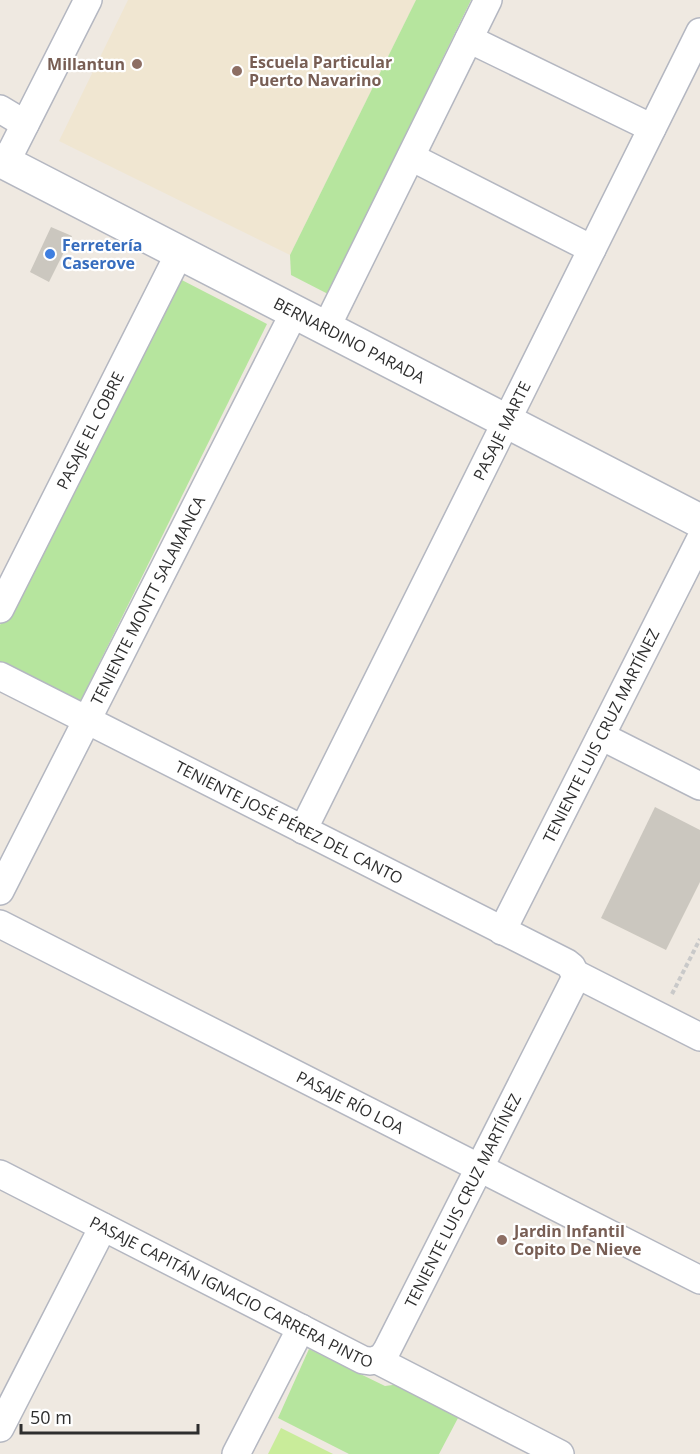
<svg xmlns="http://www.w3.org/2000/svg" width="700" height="1454" font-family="'Open Sans',sans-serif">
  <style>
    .education { fill: #f0e6d1 }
    .green { fill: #b6e59e }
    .pitch { fill: #c9ec9a }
    .building { fill: #cbc7bf }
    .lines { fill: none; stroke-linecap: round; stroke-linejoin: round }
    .street-casing { stroke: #b4b7c1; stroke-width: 30 }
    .secondary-casing { stroke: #b4b7c1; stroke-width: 36 }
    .path { stroke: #c9c9c9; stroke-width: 4; stroke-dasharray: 4.5 3; stroke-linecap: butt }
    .street { stroke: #fff; stroke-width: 27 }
    .secondary { stroke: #fff; stroke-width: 33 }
    .education-dot { fill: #8d6e63; stroke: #fff; stroke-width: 2 }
    .shop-dot { fill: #3f7fe0; stroke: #fff; stroke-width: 2 }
    .labels { text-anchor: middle; stroke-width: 4.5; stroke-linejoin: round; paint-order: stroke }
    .education-label { font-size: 16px; font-weight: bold; fill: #785e54; stroke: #fff; text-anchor: start }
    .shop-label { font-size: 16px; font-weight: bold; fill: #366cbe; stroke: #fff; text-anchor: start }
    .street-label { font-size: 16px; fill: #2e2e2e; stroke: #fff }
  </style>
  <rect width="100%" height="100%" fill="#efe9e1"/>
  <path class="education" d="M128 0H416L290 255 59 141Z"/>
  <g class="green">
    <path d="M416 0H471L328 294 291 275 290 255Z"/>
    <path d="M176 277 267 324 80 702 0 662V625Z"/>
    <path d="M309 1349 385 1386 400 1384 458 1418 439 1454H349L278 1418Z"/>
  </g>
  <path class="pitch" d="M281 1428 333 1454H268Z"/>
  <g class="building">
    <path d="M51 227 72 236 49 282 30 272Z"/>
    <path d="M655 807 700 830V882L666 950 601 918Z"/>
  </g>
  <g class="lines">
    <defs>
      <g id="street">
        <path d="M469 39 652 128"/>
        <path d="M0 109 25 124"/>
        <path d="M411 157 592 249"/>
        <path d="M6 162 88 0"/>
        <path d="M326 328 488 0"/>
        <path id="s1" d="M0 609 180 252"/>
        <path id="s2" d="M0 676 567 963 572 967 574 973"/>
        <path d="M601 736 700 786"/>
        <path id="s3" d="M303 830 700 32"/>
        <path id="s4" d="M0 891 295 311"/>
        <path id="s5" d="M0 924 700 1280"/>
        <path id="s6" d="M502 931 700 540"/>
        <path d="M574 973 700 1037"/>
        <path id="s7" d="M0 1174 363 1360 370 1361 377 1360 560 1454"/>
        <path id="s8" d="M377 1360 383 1356 387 1350 575 979 574 973"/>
        <path d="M0 1428 103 1227"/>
        <path d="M236 1454 301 1328"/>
      </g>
      <g id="secondary">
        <path id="s9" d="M0 160 700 521"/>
      </g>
    </defs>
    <use href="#street" class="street-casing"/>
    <use href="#secondary" class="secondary-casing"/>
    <path class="path" d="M672 994 700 939"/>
    <use href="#street" class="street"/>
    <use href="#secondary" class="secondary"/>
  </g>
  <g class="education-dot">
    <circle cx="137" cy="64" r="6"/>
    <circle cx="237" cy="71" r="6"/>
    <circle cx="502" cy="1240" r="6"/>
  </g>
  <circle class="shop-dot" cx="50" cy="254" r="6"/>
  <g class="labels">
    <g class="education-label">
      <text x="249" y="68">Escuela Particular<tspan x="249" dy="18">Puerto Navarino</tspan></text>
      <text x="125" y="70" text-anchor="end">Millantun</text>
      <text x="514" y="1237">Jardin Infantil<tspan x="514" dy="18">Copito De Nieve</tspan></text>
    </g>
    <g class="shop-label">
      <text x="62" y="251">Ferretería<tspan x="62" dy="18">Caserove</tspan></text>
    </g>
    <g class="street-label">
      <text dy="6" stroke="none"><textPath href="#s9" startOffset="393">BERNARDINO PARADA</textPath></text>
      <text dy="6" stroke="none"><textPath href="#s1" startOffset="200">PASAJE EL COBRE</textPath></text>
      <text dy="6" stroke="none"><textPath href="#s3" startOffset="446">PASAJE MARTE</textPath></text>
      <text dy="6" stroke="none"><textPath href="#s4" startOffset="326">TENIENTE MONTT SALAMANCA</textPath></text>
      <text dy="6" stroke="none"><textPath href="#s6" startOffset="219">TENIENTE LUIS CRUZ MARTÍNEZ</textPath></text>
      <text dy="6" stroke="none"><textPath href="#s2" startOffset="324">TENIENTE JOSÉ PÉREZ DEL CANTO</textPath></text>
      <text dy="6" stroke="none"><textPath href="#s5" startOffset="393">PASAJE RÍO LOA</textPath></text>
      <text dy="6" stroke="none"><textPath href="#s8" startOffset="182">TENIENTE LUIS CRUZ MARTÍNEZ</textPath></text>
      <text dy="6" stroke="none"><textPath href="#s7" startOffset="260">PASAJE CAPITÁN IGNACIO CARRERA PINTO</textPath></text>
    </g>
  </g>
  <path d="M21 1424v9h177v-9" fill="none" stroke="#2e2e2e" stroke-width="3"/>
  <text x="30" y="1424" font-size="18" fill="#2e2e2e" stroke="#ffffff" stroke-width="4.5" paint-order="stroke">50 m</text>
</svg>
